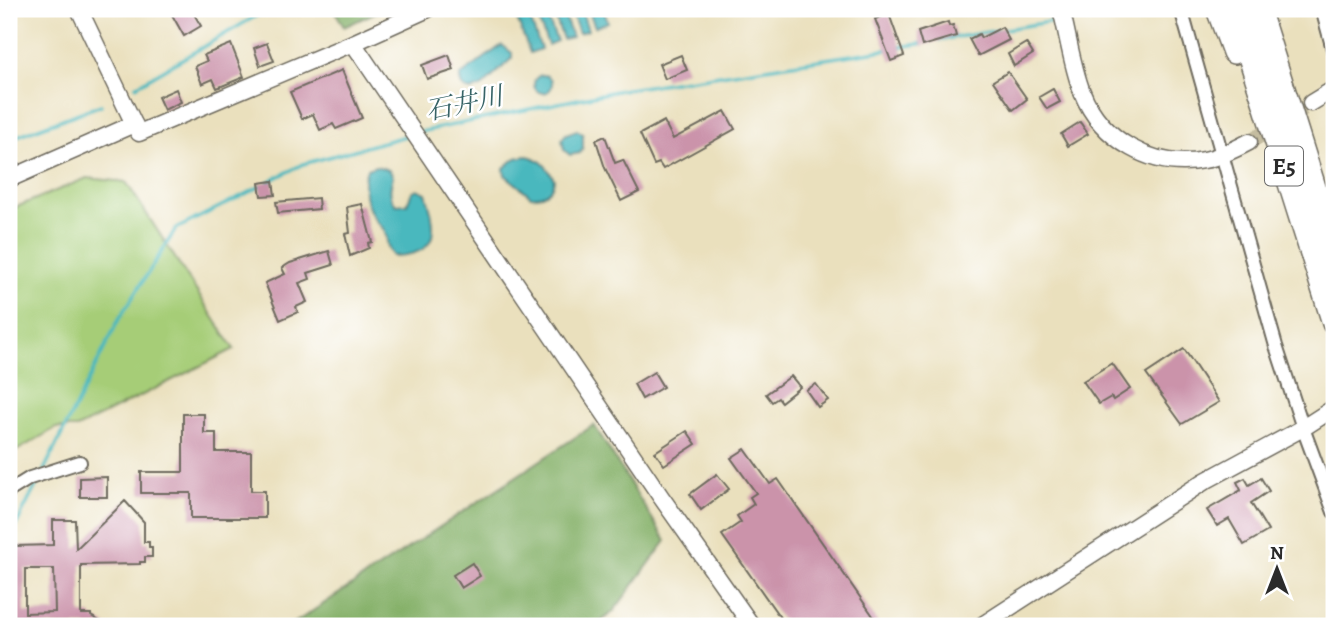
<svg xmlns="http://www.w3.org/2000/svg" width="1343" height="635" font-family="Alegreya,'Noto Serif JP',serif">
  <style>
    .green { fill: #a6cd77; stroke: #687c51; stroke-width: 2 }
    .forest { fill: #84b068; stroke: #586e4a; stroke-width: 2 }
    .water { fill: #48b8be; stroke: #3a7274; stroke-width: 2 }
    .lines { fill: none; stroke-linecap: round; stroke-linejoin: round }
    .stream { stroke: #48b8be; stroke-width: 3.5 }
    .building { fill: #cb93aa; fill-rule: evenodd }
    .tertiary-tunnel { stroke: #c4bca0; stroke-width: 16; stroke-dasharray: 16 8; stroke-linecap: butt }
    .minor-casing { stroke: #6e6a5e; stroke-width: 16 }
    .tertiary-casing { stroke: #6e6a5e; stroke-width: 19 }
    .motorway-casing { stroke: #6e6a5e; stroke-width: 26 }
    .minor { stroke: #fff; stroke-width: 12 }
    .tertiary { stroke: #fff; stroke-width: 16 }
    .motorway { stroke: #fff; stroke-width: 23 }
    .labels { text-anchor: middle; stroke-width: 5; stroke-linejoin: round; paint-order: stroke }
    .shield { fill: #fff; stroke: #6b6b6b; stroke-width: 2 }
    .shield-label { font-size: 23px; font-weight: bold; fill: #2b2b2b }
    .water-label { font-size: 26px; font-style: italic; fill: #376366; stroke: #fff }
  </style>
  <rect width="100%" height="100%" fill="#fff"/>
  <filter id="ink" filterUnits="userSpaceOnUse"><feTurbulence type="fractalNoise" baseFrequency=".0143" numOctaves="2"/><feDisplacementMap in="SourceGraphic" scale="14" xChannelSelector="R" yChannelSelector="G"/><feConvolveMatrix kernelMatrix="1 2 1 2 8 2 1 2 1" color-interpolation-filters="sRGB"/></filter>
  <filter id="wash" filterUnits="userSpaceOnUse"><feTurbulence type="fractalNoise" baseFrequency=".00686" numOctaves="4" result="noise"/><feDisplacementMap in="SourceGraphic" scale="28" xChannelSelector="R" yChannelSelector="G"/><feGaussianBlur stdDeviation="1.57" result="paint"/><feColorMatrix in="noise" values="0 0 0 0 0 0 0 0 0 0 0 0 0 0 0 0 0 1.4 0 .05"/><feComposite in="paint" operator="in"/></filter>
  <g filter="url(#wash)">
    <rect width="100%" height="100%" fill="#eae0bd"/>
    <path class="green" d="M87 178 126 182 234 349 77 428H56L9 455V210Z"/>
    <g class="forest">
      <path d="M334 9H383L344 27Z"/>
      <path d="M594 425 666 541 613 612 595 626H290Z"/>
    </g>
    <g class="water">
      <path d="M534 9H544L557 41 548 45Z"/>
      <path d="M552 9H562L572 37 563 39Z"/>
      <path d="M570 9H581L588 30 579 33Z"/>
      <path d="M588 9H603L608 22 595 27Z"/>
      <path d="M528 14 541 49 530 53 517 19Z"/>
      <path d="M502 45 512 53V58L483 86 471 91C462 88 460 85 460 76Z"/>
      <circle cx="543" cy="84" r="9"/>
      <path d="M577 130 583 134V148L580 153 570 155 564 150 562 139 566 134Z"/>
      <path d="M527 156C542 159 547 167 554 179 553 192 542 197 531 196L505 175 504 168 516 158Z"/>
      <path d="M376 166 389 170 393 176C390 188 388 195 396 205L407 204 412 192 417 189 426 193C437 230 441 255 393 256 385 248 389 240 384 230 382 226 380 226 377 222 366 208 360 185 367 169Z"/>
    </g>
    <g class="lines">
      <g class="stream">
        <path d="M1068 19 1124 9"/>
        <path d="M940 40 1060 20"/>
        <path d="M899 47 926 43"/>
        <path d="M136 86 268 9"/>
        <path d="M420 132 621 90 891 49"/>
        <path d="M9 139 101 105"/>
        <path d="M268 182 303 164 409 135"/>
        <path d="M44 470 119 319 176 229 261 186"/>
        <path d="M9 539 39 480"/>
      </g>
    </g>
    <g id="blocks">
      <g class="building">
        <path d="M179 9H191L201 26 184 36 171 13Z"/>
        <path d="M889 14 904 56 891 61 875 19Z"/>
        <path d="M948 22 949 26 953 25 956 36 922 46 918 32Z"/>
        <path d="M1002 27 1009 40 978 56 969 39 979 34 981 38Z"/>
        <path d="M267 43 274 61 260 66 254 48Z"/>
        <path d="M1026 43 1033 54 1014 66 1008 54Z"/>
        <path d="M231 44 244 77 217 88 213 79 202 84 195 66 207 61 204 55Z"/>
        <path d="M449 55 454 70 427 79 422 65Z"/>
        <path d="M681 55 687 70 665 79 659 64Z"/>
        <path d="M342 70 362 118 336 129 333 124 320 130 313 114 302 119 290 92Z"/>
        <path d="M1008 72 1027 99 1013 110 993 81Z"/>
        <path d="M176 89 181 102 164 110 158 97Z"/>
        <path d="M1053 89 1060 102 1047 109 1039 97Z"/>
        <path d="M725 111 735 129 663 169 659 163 654 165 640 134 664 121 673 139Z"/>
        <path d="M1080 122 1088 134 1068 146 1061 134Z"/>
        <path d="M605 136 615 163 623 160 639 192 621 201 605 168 596 140Z"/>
        <path d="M273 181 275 195 261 196 259 183Z"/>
        <path d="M318 198 319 209 278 213 276 202Z"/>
        <path d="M362 204 372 242 368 243 369 248 350 256 345 234 350 233 347 207Z"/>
        <path d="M329 251 333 265 308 273 310 279 299 283 307 302 296 307 298 312 280 320 265 283 285 274 282 268 290 263Z"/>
        <path d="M1184 349 1219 402 1182 424 1146 374Z"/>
        <path d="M1112 363 1130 389 1113 400 1111 397 1099 404 1083 381Z"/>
        <path d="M654 372 663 387 642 399 634 384Z"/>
        <path d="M791 376 800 387 781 402 778 398 772 402 766 394Z"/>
        <path d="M816 384 828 400 818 407 806 390Z"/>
        <path d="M183 414H204V433H216V452H251V491H265V518H191V493H141V472H183Z"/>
        <path d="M687 431 696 444 664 465 655 452Z"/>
        <path d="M745 449 770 484 778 479 880 626H786L722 535 741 522 737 516 754 504 750 497 756 493 731 458Z"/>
        <path d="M717 474 729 489 701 510 690 494Z"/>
        <path d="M107 477V497H80V478Z"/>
        <path d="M1245 478 1249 485 1261 478 1269 491 1251 503 1268 531 1244 545 1229 519 1217 526 1207 510 1241 490 1237 482Z"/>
        <path d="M125 501 144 522V542H149V547H152V557H145V562H140V564L81 565V614H91V616L108 626H9V549H14V546L53 545V520H75L76 549ZM25 569H54L55 612 25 613Z"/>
        <path d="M472 563 480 576 461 588 453 575Z"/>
      </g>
    </g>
  </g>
  <g filter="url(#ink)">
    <use href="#blocks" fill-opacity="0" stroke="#6e6a5e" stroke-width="2"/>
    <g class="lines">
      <path class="tertiary-tunnel" d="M1249 142 1311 103"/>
      <defs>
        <g id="minor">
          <path d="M1181 9 1276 346 1303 428 1334 512"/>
          <path d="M1322 9 1334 53"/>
          <path d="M9 491 30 478 80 462"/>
        </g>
        <g id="tertiary">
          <path d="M79 9 134 124"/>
          <path d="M1061 9C1068 36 1072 66 1082 92 1101 140 1153 170 1204 160 1220 157 1234 150 1249 142"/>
          <path d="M353 43 661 497 752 626"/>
          <path d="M1311 103 1334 89"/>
          <path d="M9 179 134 124 139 133 353 43 428 9"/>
          <path d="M981 626 1205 481 1303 428 1334 408"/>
        </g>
        <g id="motorway">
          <path d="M1218 9 1234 52"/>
          <path d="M1235 9 1334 323"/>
          <path d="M1258 9 1334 251"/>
        </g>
      </defs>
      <use href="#minor" class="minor-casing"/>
      <use href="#tertiary" class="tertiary-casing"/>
      <use href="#motorway" class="motorway-casing"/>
      <use href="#minor" class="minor"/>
      <use href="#tertiary" class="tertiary"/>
      <use href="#motorway" class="motorway"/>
    </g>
  </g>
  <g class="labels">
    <rect class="shield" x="1265" y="146.5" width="38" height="39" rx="5"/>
    <g class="shield-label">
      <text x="1284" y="174">E5</text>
    </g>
    <g class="water-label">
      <text transform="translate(464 103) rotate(-12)" y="9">石井川</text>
    </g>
  </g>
  <rect width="1343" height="635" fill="none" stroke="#fff" stroke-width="35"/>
  <g transform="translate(1277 569)" stroke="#ffffff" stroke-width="5" paint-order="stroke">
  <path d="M0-5L12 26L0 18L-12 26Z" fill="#2b2b2b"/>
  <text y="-10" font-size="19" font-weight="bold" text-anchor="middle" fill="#2b2b2b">N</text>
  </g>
</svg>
